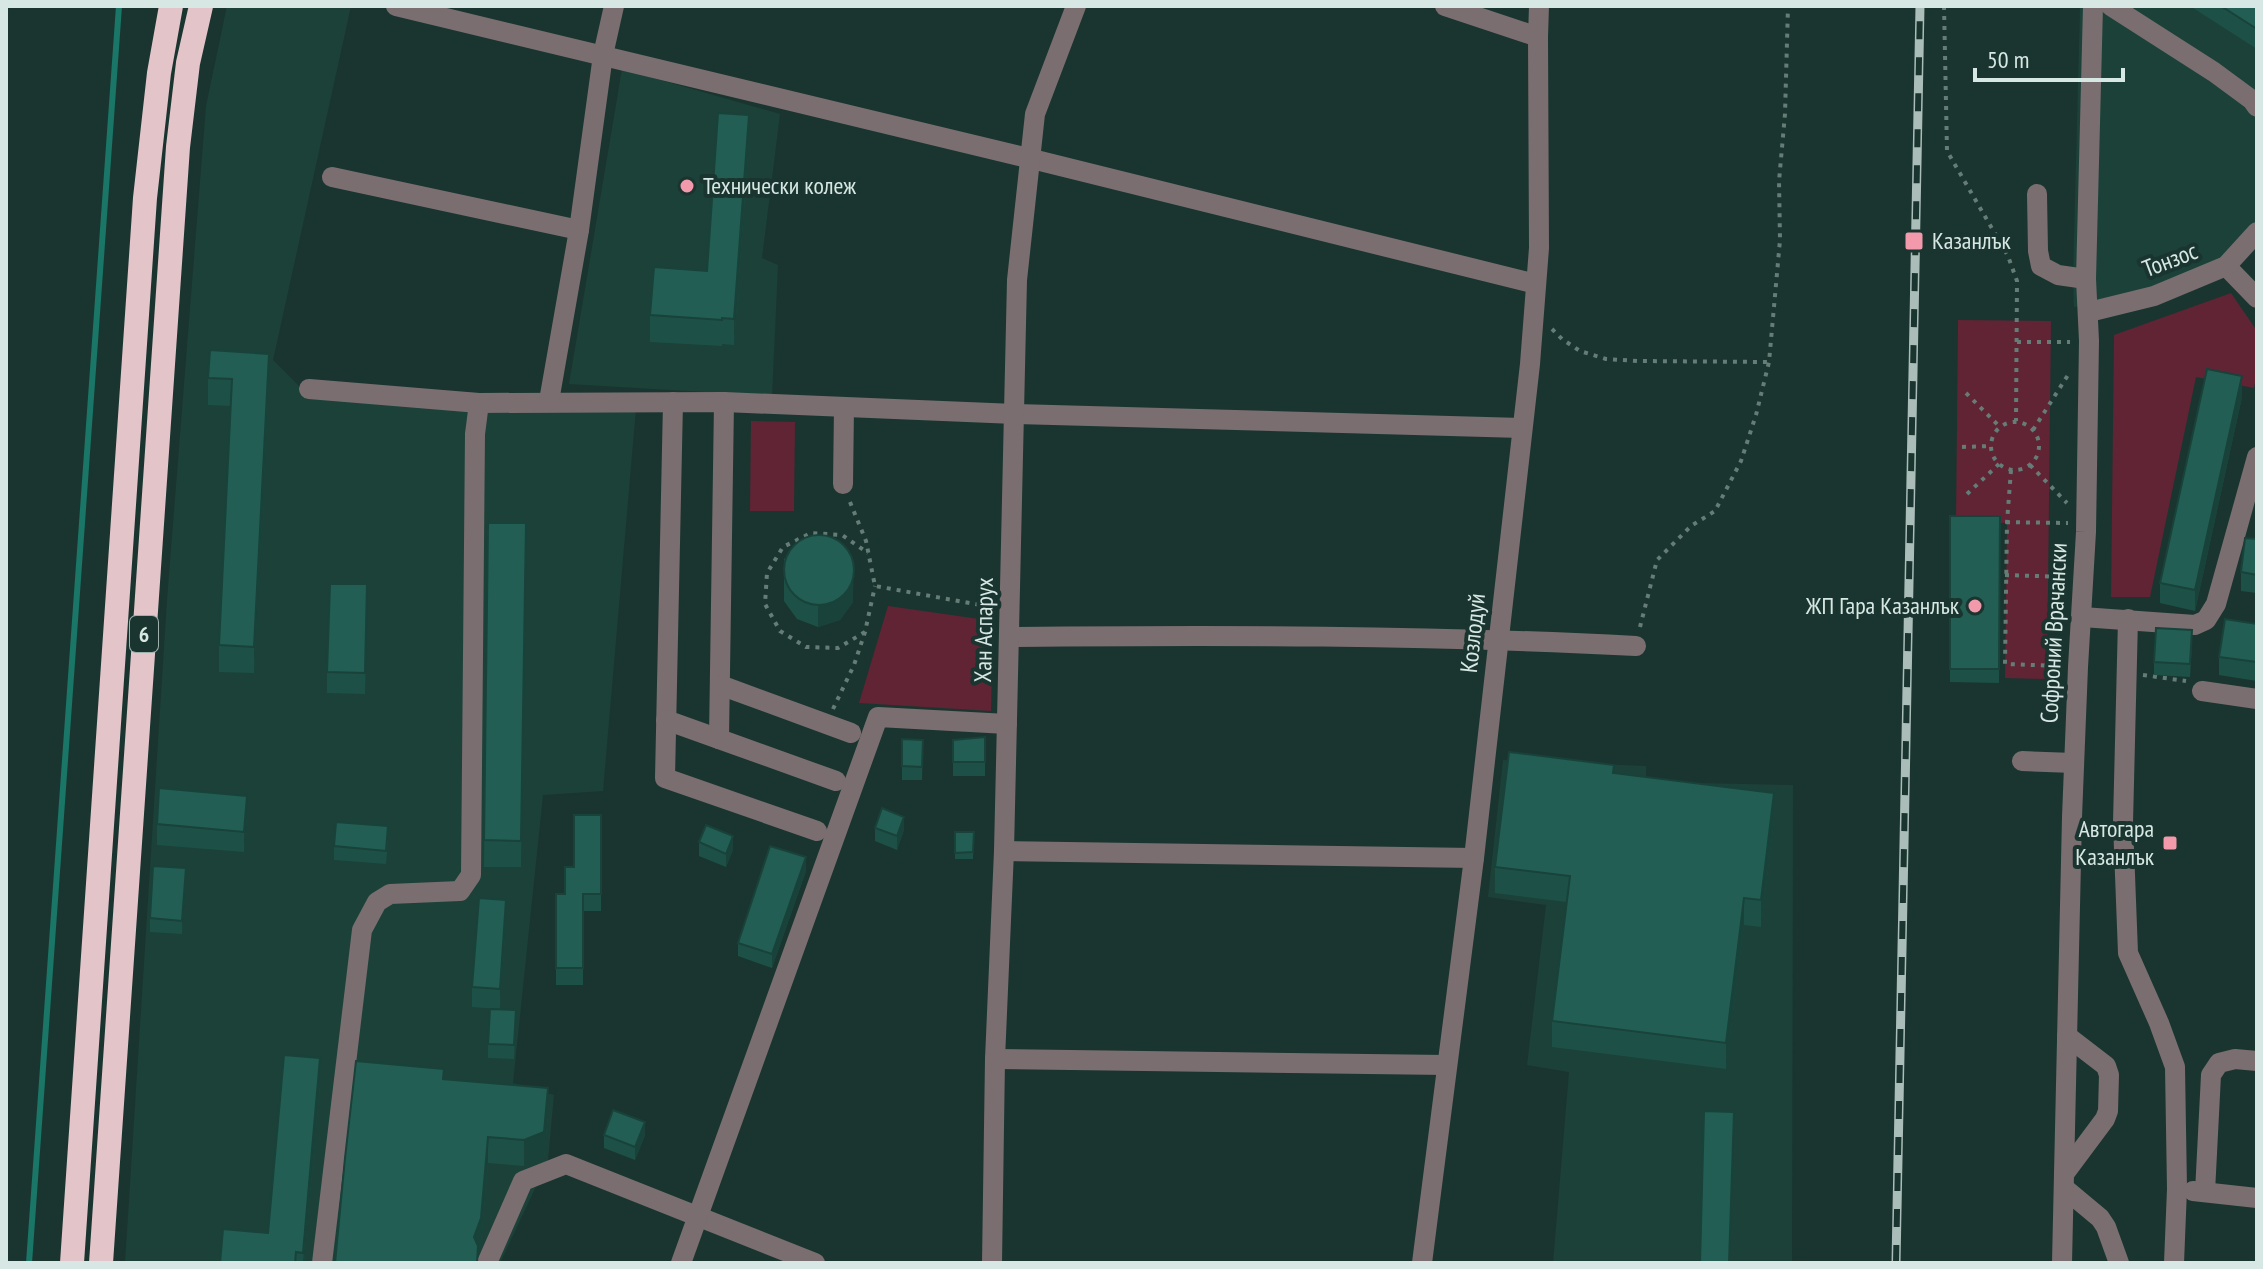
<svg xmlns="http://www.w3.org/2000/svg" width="2263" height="1269" font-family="'PT Sans Narrow',sans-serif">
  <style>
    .built { fill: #1c4139 }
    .green { fill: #602434 }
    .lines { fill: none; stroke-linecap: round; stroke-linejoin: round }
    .stream { stroke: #1a7667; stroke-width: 6 }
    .path { stroke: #657c77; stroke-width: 4; stroke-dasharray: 4 6; stroke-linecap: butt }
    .minor { stroke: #7a6e70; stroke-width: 20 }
    .highway { stroke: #e2c4c9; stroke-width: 24 }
    .rail-casing { stroke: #abbdb9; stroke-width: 9 }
    .rail { stroke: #1a352f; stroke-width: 6; stroke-dasharray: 18; stroke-linecap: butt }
    .wall { fill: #1d5147 }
    .shaded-wall { fill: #18423a }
    .building { fill: #225e53; stroke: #18423a; stroke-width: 2 }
    .poi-dot { fill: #f29aac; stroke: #1a352f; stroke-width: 3 }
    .labels { text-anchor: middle; stroke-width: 8; stroke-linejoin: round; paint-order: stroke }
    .shield { fill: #1a352f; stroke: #9eb2ad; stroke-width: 2 }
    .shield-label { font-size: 22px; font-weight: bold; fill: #d7e7e3 }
    .poi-label { font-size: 24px; fill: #d7e7e3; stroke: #1a352f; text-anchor: start }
    .street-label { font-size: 24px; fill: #d7e7e3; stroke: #1a352f }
  </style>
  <rect width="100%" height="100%" fill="#1a352f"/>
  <g class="built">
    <path d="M227 6H351L273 360 307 394 636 408 603 791 543 795 513 1083 554 1095 548 1161 500 1263H125L167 600 206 106Z"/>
    <path d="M2080 6H2257V233L2157 301 2074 307 2073 278Z"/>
    <path d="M622 69 780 114 762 258 778 265 772 396 569 384Z"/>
    <path d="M1503 760 1646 766V782L1793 785 1792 1263H1553L1569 1072 1527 1065 1546 905 1488 897Z"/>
  </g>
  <g class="green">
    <path d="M2231 293 2257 331V373L2254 388 2196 377 2150 597H2111L2114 335Z"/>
    <path d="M1958 320 2051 321 2047 679 2005 678 2007 523 1956 522Z"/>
    <path d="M751 421 795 422 794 511H750Z"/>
    <path d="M888 606 993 621 991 711 859 703Z"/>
  </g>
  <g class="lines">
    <path class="stream" d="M29 1263 119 6"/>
    <g class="path">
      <path d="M1944 6 1947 151 2008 256 2017 281 2016 421"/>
      <path d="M1552 329 1562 339 1580 351 1606 359 1637 361 1769 362"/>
      <path d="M2017 342H2070"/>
      <path d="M1966 393 2000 427"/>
      <circle cx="2015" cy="446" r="24"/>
      <path d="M2033 430 2068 375"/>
      <path d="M1962 447 1991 446"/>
      <path d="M2030 465 2067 503"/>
      <path d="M2011 470 2007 522 2005 664 2059 666"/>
      <path d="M1967 494 1999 464"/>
      <path d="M850 502 866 541 875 586 992 607"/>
      <path d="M1996 522 2068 523"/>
      <path d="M2005 575 2067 577"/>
      <path d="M1640 627 1657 560 1691 526 1715 511 1741 461 1756 415 1769 362 1780 240 1779 181 1785 114 1788 6"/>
      <path d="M865 632 838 648 806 647 780 631 765 604 767 573 783 547 811 533 842 535 868 553"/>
      <path d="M2143 675 2186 681"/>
      <path d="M833 709 854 665 865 632 875 586"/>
    </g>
    <g class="minor">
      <path d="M396 6 1028 158 1536 284"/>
      <path d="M1445 6 1538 37"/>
      <path d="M2111 6 2214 72 2252 100 2257 107"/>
      <path d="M332 177 579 230"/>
      <path d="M2037 194 2038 251 2041 266 2058 275 2086 279"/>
      <path d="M2226 266 2257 298"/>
      <path d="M2089 312 2154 296 2226 266 2257 232"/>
      <path d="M309 389 479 403 724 402 1015 414 1522 428"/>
      <path d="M549 401 579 230 603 55 614 6"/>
      <path d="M673 402 665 778 817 831"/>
      <path d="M724 402 719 739 836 781"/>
      <path d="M843 484 844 407"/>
      <path d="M2082 617 2195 625 2206 620 2216 604 2257 457"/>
      <path d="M2128 619 2123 823 2128 953 2159 1023 2175 1067 2177 1189 2174 1263"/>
      <path d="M1009 637C1218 635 1427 635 1636 646"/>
      <path d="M720 685 851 733"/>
      <path d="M2202 691 2257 699"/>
      <path d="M666 720 719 739"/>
      <path d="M2022 761 2074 763"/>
      <path d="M1004 851 1474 858"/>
      <path d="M995 1059 1446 1065"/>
      <path d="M2064 1174 2105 1119 2108 1111 2109 1075 2106 1066 2067 1036"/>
      <path d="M2064 1188 2100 1218 2106 1227 2119 1263"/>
      <path d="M2193 1191 2257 1198"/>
      <path d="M2205 1192 2211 1075 2219 1063 2235 1059 2257 1061"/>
      <path d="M322 1263 362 930 377 902 390 894 460 891 471 875 475 434 479 403"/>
      <path d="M487 1263 523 1181 566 1164 815 1263"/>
      <path d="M681 1263 878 717 1007 724"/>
      <path d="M992 1263 995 1059 1004 851 1017 280 1035 114 1076 6"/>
      <path d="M1422 1263 1474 858 1530 364 1539 248 1538 37 1539 6"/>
      <path d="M2062 1263 2072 817 2078 667 2086 532 2089 341 2086 279 2093 6"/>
    </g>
    <g class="highway">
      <path d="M72 1263 145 198 159 73 171 6"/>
      <path d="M101 1263 178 147 188 63 201 6"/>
    </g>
    <defs>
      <path id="rail" d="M1896 1263 1920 6"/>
    </defs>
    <use href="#rail" class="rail-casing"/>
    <use href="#rail" class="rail"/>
  </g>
  <g class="wall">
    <path d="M2190 6H2257V49Z"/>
    <path d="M749 141 734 345 722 344V346L650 342V315L707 271Z"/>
    <path d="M208 378 269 380 254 673 219 672V645L231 406 208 405Z"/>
    <path d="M2242 397 2195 611 2160 603V583Z"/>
    <path d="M1950 516H2000L1999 683 1950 682Z"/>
    <path d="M488 523H526L521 867H484Z"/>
    <path d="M2257 539V593L2241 591V572Z"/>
    <path d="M784 558 853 602 840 620 818 627 797 619 784 601Z"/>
    <path d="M367 605 365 694 327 693V672Z"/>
    <path d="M2257 624V681L2219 675V657Z"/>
    <path d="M2192 643 2190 677 2154 675V662Z"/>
    <path d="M985 737V776H953V740Z"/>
    <path d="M902 739 923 740 922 780H902Z"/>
    <path d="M1614 773 1774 820 1761 927 1744 925 1726 1069 1552 1047V1021L1567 902 1495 893V867Z"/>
    <path d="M601 815V911H583V985H556V894H565L574 867Z"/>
    <path d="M247 816 244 852 157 845V824Z"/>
    <path d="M875 828 904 830 897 850 875 841Z"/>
    <path d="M955 832H974L973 859H955Z"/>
    <path d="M388 840 386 864 334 860V846Z"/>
    <path d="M699 842 733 850 726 867 699 856Z"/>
    <path d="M806 871 772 968 738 956V943Z"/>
    <path d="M186 882 182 934 150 932V918Z"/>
    <path d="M506 920 500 1009 516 1010 514 1059 488 1058V1044L499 1009 472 1007V987Z"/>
    <path d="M444 1079 548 1115 544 1159 524 1166 488 1163 481 1244 478 1251V1263Z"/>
    <path d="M320 1085 304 1263H220L268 1233Z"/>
    <path d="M604 1135H645L635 1160 604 1148Z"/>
  </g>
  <g class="shaded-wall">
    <path d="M749 115V141L734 345V319Z"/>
    <path d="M269 354V380L254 673V647Z"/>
    <path d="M2242 376V397L2195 611V590Z"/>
    <path d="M854 559 853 602 840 620 818 627V607Z"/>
    <path d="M1774 793V820L1761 927V900Z"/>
    <path d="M247 796V816L244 852V832Z"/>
    <path d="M904 817V830L897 850V836Z"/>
    <path d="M733 836V850L726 867V854Z"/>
    <path d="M806 857V871L772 968V954Z"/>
    <path d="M186 868V882L182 934V921Z"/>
    <path d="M1744 898V925L1726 1069V1043Z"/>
    <path d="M506 900V920L500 1009V989Z"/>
    <path d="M320 1058V1085L304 1263H303Z"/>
    <path d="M548 1088V1115L544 1159 524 1166V1140Z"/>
    <path d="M1734 1112V1139L1729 1263Z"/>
    <path d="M645 1122V1135L635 1160V1147Z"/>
    <path d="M488 1137V1163L481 1244 478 1251V1263H477L474 1237Z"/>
  </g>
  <g class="building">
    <path d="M2221 6H2257V29Z"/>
    <path d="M718 113 749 115 734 319 722 318V320L650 315 654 267 707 271Z"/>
    <path d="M210 350 269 354 254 647 219 645 232 379 208 378Z"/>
    <path d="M2207 369 2242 376 2195 590 2160 583Z"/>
    <path d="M1950 516H2000L1999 669H1950Z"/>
    <path d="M488 523H526L521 841 484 840Z"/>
    <circle cx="819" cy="570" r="35"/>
    <path d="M2245 538 2257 539V575L2241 572Z"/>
    <path d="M330 584H367L365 673 327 672Z"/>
    <path d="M2225 619 2257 624V662L2219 657Z"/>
    <path d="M2156 628 2192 630 2190 664 2154 662Z"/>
    <path d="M985 737V762H953V740Z"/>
    <path d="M902 739 923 740 922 767 902 766Z"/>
    <path d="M1509 752 1614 765 1613 773 1774 793 1761 900 1744 898 1726 1043 1552 1021 1570 876 1495 867Z"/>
    <path d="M159 788 247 796 244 832 157 824Z"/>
    <path d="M882 808 904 817 897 836 875 828Z"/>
    <path d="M574 815H601V894H583V968H556V894H565V867H574Z"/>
    <path d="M336 822 388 826 386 851 334 846Z"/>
    <path d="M706 825 733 836 726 854 699 842Z"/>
    <path d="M955 832H974L973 852 955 853Z"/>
    <path d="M770 846 806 857 772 954 738 943Z"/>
    <path d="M153 866 186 868 182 921 150 918Z"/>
    <path d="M479 898 506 900 500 989 472 987Z"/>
    <path d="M490 1009 516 1010 514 1045 488 1044Z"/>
    <path d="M284 1055 320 1058 303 1253 296 1252 295 1263H220L223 1229 268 1233Z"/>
    <path d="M356 1061 444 1069 443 1079 548 1088 544 1132 524 1140 488 1137 481 1218 474 1237 478 1246 477 1263H335L345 1158Z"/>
    <path d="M613 1110 645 1122 635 1147 604 1135Z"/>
    <path d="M1704 1111 1734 1112 1729 1263H1700Z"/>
  </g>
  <g class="poi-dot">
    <circle cx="687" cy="186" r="8"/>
    <rect x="1904" y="231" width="20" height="20" rx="4"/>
    <circle cx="1975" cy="606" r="8"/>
    <rect x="2162" y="835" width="16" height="16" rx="4"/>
  </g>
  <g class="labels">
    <rect class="shield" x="130" y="616" width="28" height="36" rx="6"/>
    <g class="shield-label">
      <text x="144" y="642">6</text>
    </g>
    <g class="poi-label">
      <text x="703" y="194">Технически колеж</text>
      <text x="1932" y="249">Казанлък</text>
      <text x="1959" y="614" text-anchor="end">ЖП Гара Казанлък</text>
      <text x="2154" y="837" text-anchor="end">Автогара<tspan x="2154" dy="28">Казанлък</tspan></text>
    </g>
    <g class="street-label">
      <text transform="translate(2170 260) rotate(-21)" y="8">Тонзос</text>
      <text transform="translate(984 630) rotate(-89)" y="8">Хан Аспарух</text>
      <text transform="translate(1473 633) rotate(-84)" y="8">Козлодуй</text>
      <text transform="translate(2054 633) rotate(-87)" y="8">Софроний Врачански</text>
    </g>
  </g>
  <rect width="2263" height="1269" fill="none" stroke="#d7e7e3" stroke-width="16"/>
  <path d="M1975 68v12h148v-12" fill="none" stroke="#d7e7e3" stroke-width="4"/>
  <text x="1987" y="68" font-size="24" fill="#d7e7e3" stroke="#1a352f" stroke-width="6" paint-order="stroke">50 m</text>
</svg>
